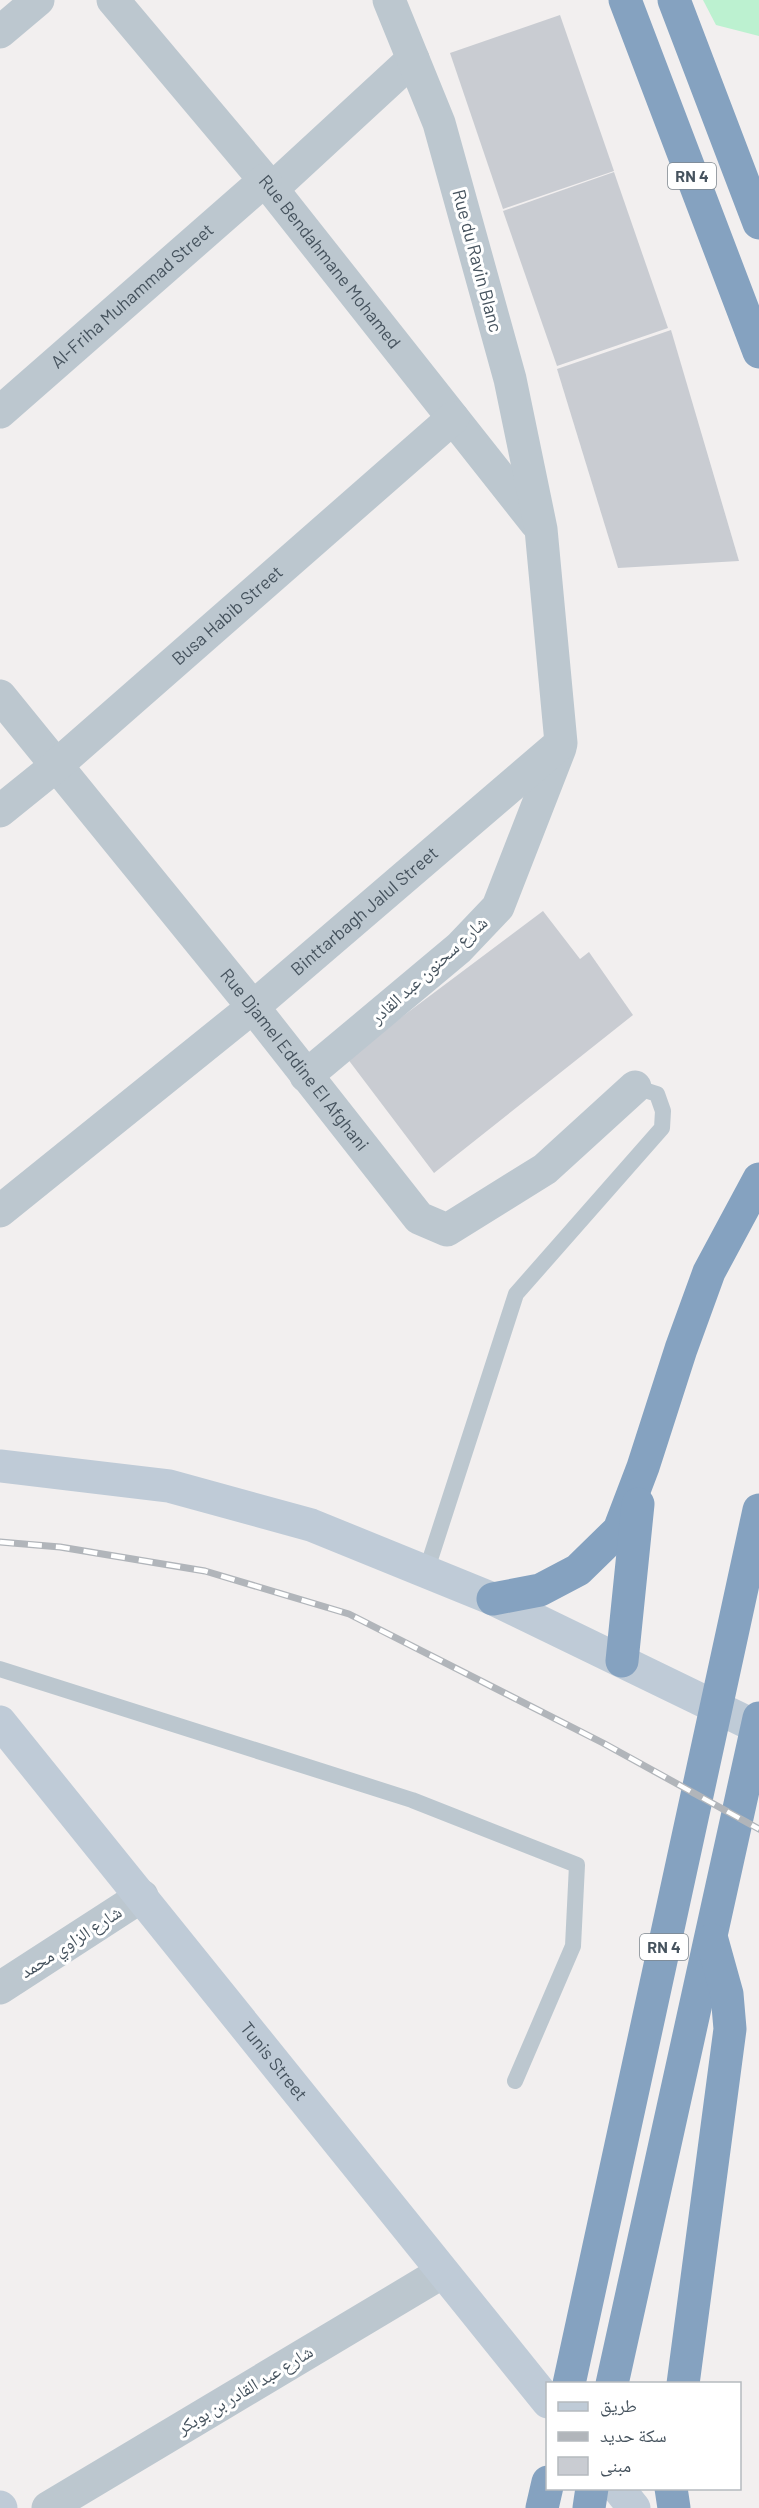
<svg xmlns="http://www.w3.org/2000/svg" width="759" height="2508" font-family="Barlow,'Noto Naskh Arabic',sans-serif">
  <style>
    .green { fill: #bcf1d0 }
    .building { fill: #c9ccd2 }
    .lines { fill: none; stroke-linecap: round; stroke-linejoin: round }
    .lane { stroke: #bcc7cf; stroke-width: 16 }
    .street { stroke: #bcc7cf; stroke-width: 33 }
    .secondary { stroke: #bfcbd7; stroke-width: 33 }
    .highway { stroke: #85a2c0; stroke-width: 33 }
    .rail-casing { stroke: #b1b5ba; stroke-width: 7 }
    .rail { stroke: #fff; stroke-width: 4.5; stroke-dasharray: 14; stroke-linecap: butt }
    .labels { text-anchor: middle; stroke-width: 6; stroke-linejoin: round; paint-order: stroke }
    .shield { fill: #fff; stroke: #7e878e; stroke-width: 1.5 }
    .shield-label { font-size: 16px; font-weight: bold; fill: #46535e }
    .street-label { font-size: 18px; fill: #46535e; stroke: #fff }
  </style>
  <rect width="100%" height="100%" fill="#f2efef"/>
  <path class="green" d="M703 0H759V36L716 25Z"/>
  <g class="building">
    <path d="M560 15 614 171 503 209 450 53Z"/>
    <path d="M614 172 668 328 557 366 503 211Z"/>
    <path d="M671 330 739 561 618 568 557 369Z"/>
    <path d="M543 911 580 959 589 952 633 1015 434 1173 347 1058Z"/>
  </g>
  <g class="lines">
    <g class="lane">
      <path d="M426 1572 516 1294 662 1128 663 1111 657 1094 635 1087"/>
      <path d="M0 1669 412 1800 577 1865 573 1946 515 2081"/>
    </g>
    <g class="street">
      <path id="s1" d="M113 0 272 189 536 523"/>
      <path d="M0 32 38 0"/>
      <path d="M272 189 413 59"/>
      <path id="s2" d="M0 412 265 180"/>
      <path id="s3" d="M0 696 253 1007 419 1218 447 1230 545 1169 635 1087"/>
      <path id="s4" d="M0 811 57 765 453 418"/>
      <path d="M306 1076 459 948 498 907 560 748"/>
      <path id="s5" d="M0 1211 253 1007 561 743 541 529 510 379 439 123 389 0"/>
      <path d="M0 1988 142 1896"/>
      <path d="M48 2508 441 2273"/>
    </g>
    <g class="secondary">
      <path d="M0 1466 169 1486 311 1525 493 1599 759 1728"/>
      <path id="s6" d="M0 1722 548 2402"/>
      <path d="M618 2488 634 2508"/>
      <path d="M0 2507 1 2508"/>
    </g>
    <g class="highway">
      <path d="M625 0 759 352"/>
      <path d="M674 0 759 223"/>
      <path d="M493 1599 540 1590 578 1570 619 1530 643 1467 681 1349 709 1272 759 1179"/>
      <path d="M622 1661 638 1504"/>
      <path d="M569 2384 759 1510"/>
      <path d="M612 2384 759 1718"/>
      <path d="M683 2384 730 2029 727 1994 712 1940"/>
      <path d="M671 2488 674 2508"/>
      <path d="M542 2508 548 2482"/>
      <path d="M589 2508 592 2488"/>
    </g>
    <defs>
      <path id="rail" d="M0 1542 60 1547 205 1571 349 1614 603 1743 759 1829"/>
    </defs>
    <use href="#rail" class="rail-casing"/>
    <use href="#rail" class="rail"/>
  </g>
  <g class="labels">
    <g class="shield">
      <rect x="668" y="163" width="48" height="26" rx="4.5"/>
      <rect x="640" y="1934" width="48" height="26" rx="4.5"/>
    </g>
    <g class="shield-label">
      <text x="692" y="182">RN 4</text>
      <text x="664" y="1953">RN 4</text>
    </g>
    <g class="street-label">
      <text transform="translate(477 261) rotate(75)" y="6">Rue du Ravin Blanc</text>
      <text dy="6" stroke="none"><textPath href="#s1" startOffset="340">Rue Bendahmane Mohamed</textPath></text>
      <text dy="6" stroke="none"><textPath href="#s2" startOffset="176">Al-Friha Muhammad Street</textPath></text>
      <text dy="6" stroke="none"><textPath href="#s4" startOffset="300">Busa Habib Street</textPath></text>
      <text dy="6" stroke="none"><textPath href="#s5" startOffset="472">Binttarbagh Jalul Street</textPath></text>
      <text transform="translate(429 970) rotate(-42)" y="6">شارع سحنون عبد القادر</text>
      <text dy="6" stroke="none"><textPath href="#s3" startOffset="468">Rue Djamel Eddine El Afghani</textPath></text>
      <text transform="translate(71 1942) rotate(-33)" y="6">شارع الزاوي محمد</text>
      <text dy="6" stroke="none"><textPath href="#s6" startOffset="436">Tunis Street</textPath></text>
      <text transform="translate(245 2390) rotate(-31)" y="6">شارع عبد القادر بن بوبكر</text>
    </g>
  </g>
  <rect x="546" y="2382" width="195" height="108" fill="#ffffff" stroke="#b5babf" stroke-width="1.5"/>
  <rect x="558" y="2402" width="30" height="9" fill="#bfcbd7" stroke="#b5babf" stroke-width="1.5"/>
  <text x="600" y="2412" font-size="18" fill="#46535e">طريق</text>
  <rect x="558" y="2432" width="30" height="9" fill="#b1b5ba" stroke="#b5babf" stroke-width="1.5"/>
  <text x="600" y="2442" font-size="18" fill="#46535e">سكة حديد</text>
  <rect x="558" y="2457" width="30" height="18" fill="#c9ccd2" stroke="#b5babf" stroke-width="1.5"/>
  <text x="600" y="2472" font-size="18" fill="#46535e">مبنى</text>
</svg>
